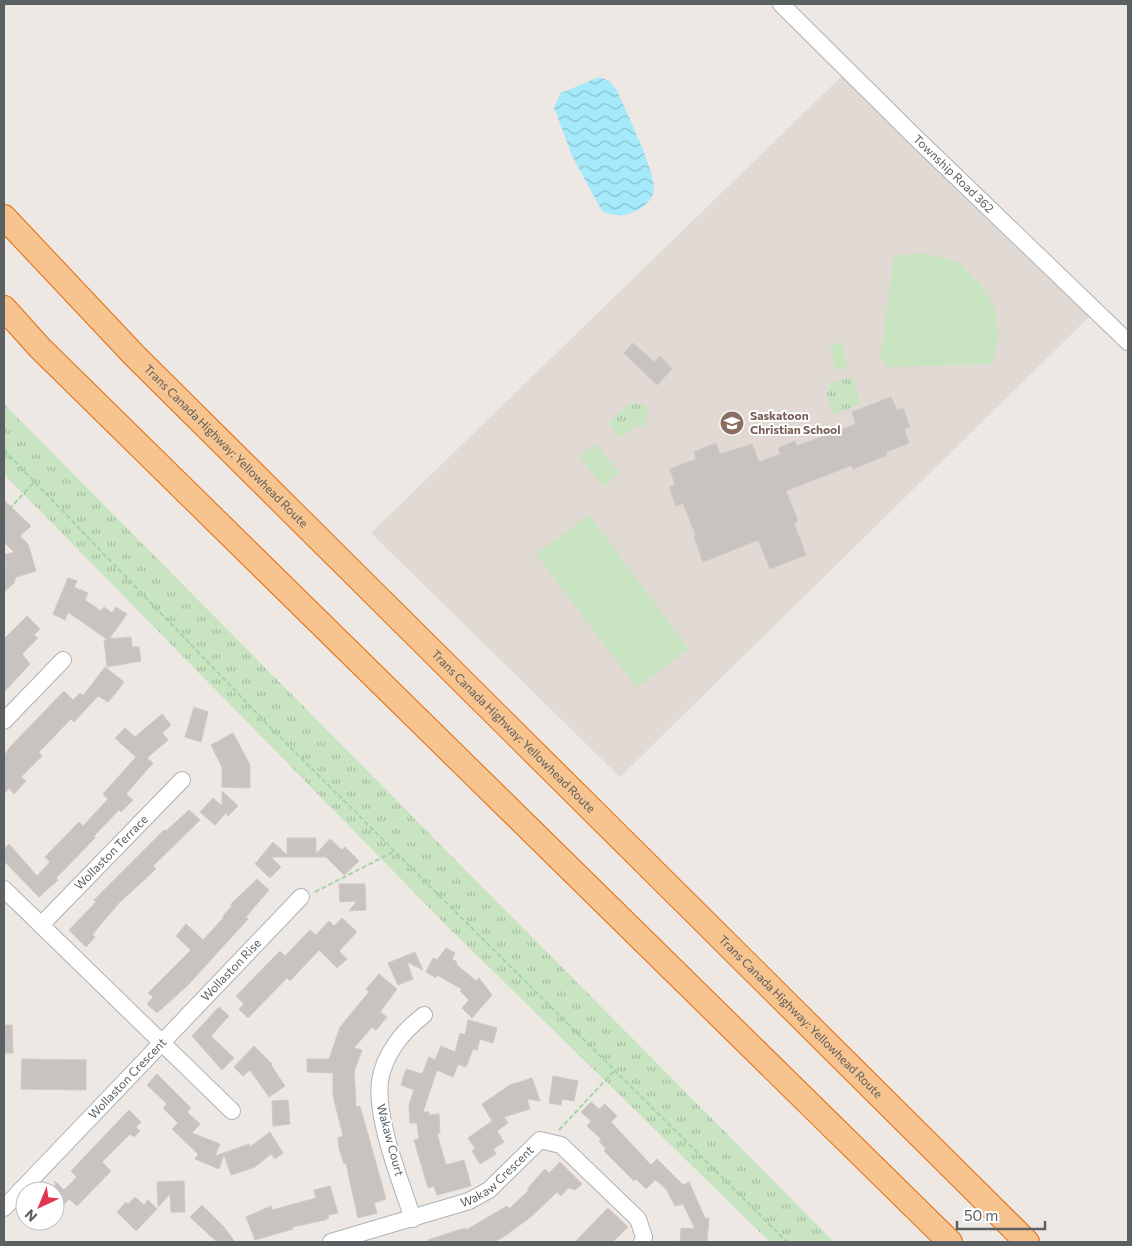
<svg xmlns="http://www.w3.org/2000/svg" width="1132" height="1246" font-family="Commissioner,sans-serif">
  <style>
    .education { fill: #e0d9d4 }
    .park { fill: url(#park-tufts) }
    .pitch { fill: #c9e4c0 }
    .water { fill: url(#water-waves) }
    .building { fill: #c8c3c0; stroke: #d1c8c1 }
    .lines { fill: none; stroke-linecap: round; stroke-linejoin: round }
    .minor-casing { stroke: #aeb2b5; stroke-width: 18 }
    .highway-casing { stroke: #e56b0b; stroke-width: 26 }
    .path { stroke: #a4d5a5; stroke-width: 2; stroke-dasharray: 5 2.5; stroke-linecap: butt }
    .minor { stroke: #fff; stroke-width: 16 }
    .highway { stroke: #f7c38f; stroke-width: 24 }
    .labels { text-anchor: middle; stroke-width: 4; stroke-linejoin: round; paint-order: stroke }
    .street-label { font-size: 12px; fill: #5b6063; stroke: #fff }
    .education-label { font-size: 12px; font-weight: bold; fill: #785e54; stroke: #fff; text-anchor: start }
  </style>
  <defs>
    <pattern id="park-tufts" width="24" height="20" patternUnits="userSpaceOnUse" patternTransform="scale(1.25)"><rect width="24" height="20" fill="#c9e4c0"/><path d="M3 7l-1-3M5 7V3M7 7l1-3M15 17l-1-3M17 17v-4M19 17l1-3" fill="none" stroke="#a6bca0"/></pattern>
    <pattern id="water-waves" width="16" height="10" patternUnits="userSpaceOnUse" patternTransform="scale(1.25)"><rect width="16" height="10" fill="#a5eafb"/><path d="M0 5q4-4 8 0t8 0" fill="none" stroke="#89c1cf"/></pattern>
  </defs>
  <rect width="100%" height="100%" fill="#ede8e3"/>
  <path class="education" d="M844 74 1092 314 620 777 371 533Z"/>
  <g class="park">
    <path d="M853 377 860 404 833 415 827 393 830 383Z"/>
    <path d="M630 403 645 405 648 409 646 424 643 427 637 426 619 438 608 423Z"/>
    <path d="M4 404 834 1242H770L451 930 4 474Z"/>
  </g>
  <g class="pitch">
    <path d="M924 253 959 262 983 287 995 310 999 335 992 364 888 367 880 359 894 256Z"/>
    <path d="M842 342 848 367 835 370 830 345Z"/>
    <path d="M596 444 620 473 603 487 580 457Z"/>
    <path d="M589 515 689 649 637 688 536 554Z"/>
  </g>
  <path class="water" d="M599 77 609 81 616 89C625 109 655 170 654 190 653 199 646 205 638 210 624 217 616 217 602 211L572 156 554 107 561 93Z"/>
  <g class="building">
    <path d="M633 343 654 362 660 356 672 369 657 385 624 353Z"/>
    <path d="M891 397 897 410 903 408 910 427 904 429 909 443 886 452 887 455 853 469 852 465 786 491 798 521 794 523 806 555 770 569 758 540 703 562 694 537 696 536 683 503 676 506 669 487 675 485 670 469 696 459 694 452 716 443 720 454 752 444 759 462 780 454 778 448 795 441 797 446 856 424 852 412Z"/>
    <path d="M4 500 31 526 20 536 28 544 36 571 16 577 14 583 4 592 6 564 4 555 14 552 4 542Z"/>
    <path d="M68 578 77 581 74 587 88 593 85 600 101 611 104 607 112 613 116 607 127 614 109 639 131 637 132 647H139L141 661 107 667 104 640H108L68 612 65 620 53 614Z"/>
    <path d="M27 616 40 629 34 635 38 638 22 654 30 664 4 692V639Z"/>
    <path d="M105 667 124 682 115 694 108 702 98 696 74 722 71 719 39 752 42 756 21 777 26 781 14 794 9 788 4 794V756L10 747 64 691 73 700 80 693 83 696Z"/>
    <path d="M194 707 208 712 201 742 185 737Z"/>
    <path d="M162 714 171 725 162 733 168 740 147 758 153 763 126 794 133 800 121 812 119 810 94 836 95 838 56 878 58 880 39 897 4 861V849L9 844 37 876 50 862 45 857 79 822 83 826 108 799 103 794 136 757 115 738 125 728 135 737Z"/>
    <path d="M233 733 250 765V788L222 787V767L211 745Z"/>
    <path d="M222 791 238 806 228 816 226 813 215 825 200 812 213 798 222 806Z"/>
    <path d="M189 810 200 820 153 866 156 869 120 902 101 924 92 935 95 937 86 947 69 930 96 902 94 900 164 830 166 831Z"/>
    <path d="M287 838H316V854L330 839 342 850 345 847 359 861 344 875 326 857H271L281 867 270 878 255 864 273 842 287 855Z"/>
    <path d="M257 879 269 890 246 917 248 919 189 984 157 1013 147 1004 153 997 148 993 191 950 176 936 186 924 203 940 224 917 223 916 232 906 231 904Z"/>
    <path d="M339 884H365L366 910 349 911 357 901 340 902Z"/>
    <path d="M342 918 357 932 339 951 347 959 337 968 319 950 290 981 287 978 248 1018 239 1009 244 1004 236 996 280 951 285 956 310 930 316 935 329 921 334 926Z"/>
    <path d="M446 948 455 953 452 959 457 962 456 964 476 981 479 978 492 995 472 1018 462 1008 469 1000 460 991 462 989 437 975 436 978 426 972 433 958 437 960Z"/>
    <path d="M415 952 423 970 407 962 413 979 398 985 388 963Z"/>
    <path d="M379 974 397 989 380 1012 387 1017 376 1030 372 1027 354 1048 362 1050 354 1072 355 1085 356 1107 360 1106 386 1199 374 1203 377 1213 358 1218 346 1163 344 1164 339 1148 338 1138 343 1136 333 1096V1073L307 1072V1059H329L340 1027 369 992 366 989Z"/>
    <path d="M219 1007 229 1016 211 1036 234 1058 222 1070 192 1036Z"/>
    <path d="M468 1020 497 1028 493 1043 480 1039 477 1050 473 1049 466 1067 458 1064 453 1077 437 1070 423 1112H429V1115L439 1114 440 1133 437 1134 446 1165 464 1160 471 1186 437 1195 434 1186 428 1188 414 1140 419 1139 417 1123H410L409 1105 414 1090 401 1085 406 1069 422 1074 429 1057 435 1060 441 1046 455 1052 460 1033 465 1035Z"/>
    <path d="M4 1025H12L13 1053H4Z"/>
    <path d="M254 1046 272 1064 271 1065 285 1086 269 1097 250 1070 243 1076 234 1067Z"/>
    <path d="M22 1059 86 1060V1090L21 1089Z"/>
    <path d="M157 1074 191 1108 187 1112 200 1124 192 1133 220 1144 215 1156 249 1144 250 1147 270 1132 283 1153 275 1159 271 1154 255 1167 231 1175 224 1155 219 1169 195 1159 198 1154 172 1129 178 1123 163 1108 167 1104 147 1085Z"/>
    <path d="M553 1076 578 1081 574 1101 562 1099 561 1105 549 1103Z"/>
    <path d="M532 1078 540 1101 527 1099 530 1109 504 1117 508 1123 497 1131 504 1142 493 1149 496 1154 480 1164 472 1151 475 1148 468 1138 492 1121 482 1104 510 1085Z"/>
    <path d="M288 1100 290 1124 273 1126 272 1101Z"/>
    <path d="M591 1102 599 1109 605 1104 617 1116 611 1122 651 1165 657 1159 683 1185 689 1182 705 1218H709L707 1242H680L681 1228 695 1229 683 1204 675 1206 666 1189 657 1181 655 1180 646 1189 636 1179 634 1181 604 1151 606 1149 599 1141 601 1139 587 1126 591 1121 581 1112Z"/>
    <path d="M129 1110 141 1122 136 1127 140 1131 134 1137 130 1134 102 1162 111 1171 77 1206 69 1199 55 1214V1181L64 1190 77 1177 71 1171Z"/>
    <path d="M560 1162 582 1184 575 1190 568 1188 561 1196 557 1192 532 1216 502 1238 493 1242H428V1240L465 1228 466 1230 507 1206 509 1209 529 1190 527 1189 545 1169 549 1173Z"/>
    <path d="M184 1181 185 1212H171L170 1194 158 1207 157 1182Z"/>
    <path d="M330 1186 338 1213 328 1215 329 1218 325 1220 292 1227 293 1229 255 1240 246 1217 271 1206 272 1210 316 1198 314 1190Z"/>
    <path d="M135 1197 144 1205 148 1200 157 1209 136 1231 117 1212 126 1202 128 1204Z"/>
    <path d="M202 1205 224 1227 235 1242H217L190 1217Z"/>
    <path d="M608 1208 628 1227 613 1242H575Z"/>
  </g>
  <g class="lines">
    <defs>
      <g id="minor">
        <path id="s1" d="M781 4 913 135 1128 342"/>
        <path d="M4 721 63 660"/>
        <path d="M4 889 232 1111"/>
        <path id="s2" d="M41 925 182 780"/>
        <path id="s3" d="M4 1208 301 897"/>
        <path d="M413 1219C401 1182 375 1118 380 1081 384 1054 403 1031 424 1015"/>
        <path id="s4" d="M331 1242 469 1201 489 1190 540 1140 561 1145 638 1219 644 1237 642 1242"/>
      </g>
      <g id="highway">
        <path id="s5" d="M4 217 134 355 1027 1242"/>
        <path d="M4 308 40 348 950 1242"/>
      </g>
    </defs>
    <use href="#minor" class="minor-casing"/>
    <use href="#highway" class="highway-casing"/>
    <g class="path">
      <path d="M4 450 274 731 787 1242"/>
      <path d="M4 515 35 481"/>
      <path d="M315 892 395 851"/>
      <path d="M559 1130 614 1071"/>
    </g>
    <use href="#minor" class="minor"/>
    <use href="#highway" class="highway"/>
  </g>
  <defs>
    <symbol id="school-disc" viewBox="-11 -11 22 22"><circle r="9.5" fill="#8d6e63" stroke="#fff"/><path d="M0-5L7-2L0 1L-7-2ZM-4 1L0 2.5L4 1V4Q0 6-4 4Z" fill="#fff"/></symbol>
  </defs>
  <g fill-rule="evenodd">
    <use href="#school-disc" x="718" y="409" width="28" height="28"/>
  </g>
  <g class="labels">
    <g class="street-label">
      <text dy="4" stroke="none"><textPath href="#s1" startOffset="242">Township Road 362</textPath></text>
      <text dy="4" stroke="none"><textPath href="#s5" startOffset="319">Trans Canada Highway: Yellowhead Route</textPath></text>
      <text dy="4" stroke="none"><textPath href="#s5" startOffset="724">Trans Canada Highway: Yellowhead Route</textPath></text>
      <text dy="4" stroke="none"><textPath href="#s2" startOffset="101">Wollaston Terrace</textPath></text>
      <text dy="4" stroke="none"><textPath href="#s3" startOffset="329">Wollaston Rise</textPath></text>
      <text dy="4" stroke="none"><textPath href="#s5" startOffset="1129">Trans Canada Highway: Yellowhead Route</textPath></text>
      <text dy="4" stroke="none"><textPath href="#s3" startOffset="179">Wollaston Crescent</textPath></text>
      <text transform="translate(390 1140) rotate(75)" y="4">Wakaw Court</text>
      <text dy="4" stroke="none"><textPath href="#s4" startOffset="181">Wakaw Crescent</textPath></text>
    </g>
    <g class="education-label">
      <text x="750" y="420">Saskatoon<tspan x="750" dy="14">Christian School</tspan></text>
    </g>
  </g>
  <rect width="1132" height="1246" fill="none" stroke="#5b6063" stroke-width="10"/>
  <g transform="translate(40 1206) rotate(224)"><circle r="24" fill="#ffffff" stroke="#bdbfc1"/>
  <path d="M0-4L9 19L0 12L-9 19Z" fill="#e03652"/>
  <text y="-8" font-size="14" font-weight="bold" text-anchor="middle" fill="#5b6063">N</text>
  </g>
  <path d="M957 1221v8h88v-8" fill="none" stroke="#5b6063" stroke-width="2.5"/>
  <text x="964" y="1221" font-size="15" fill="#5b6063" stroke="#ffffff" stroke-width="4" paint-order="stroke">50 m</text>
</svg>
